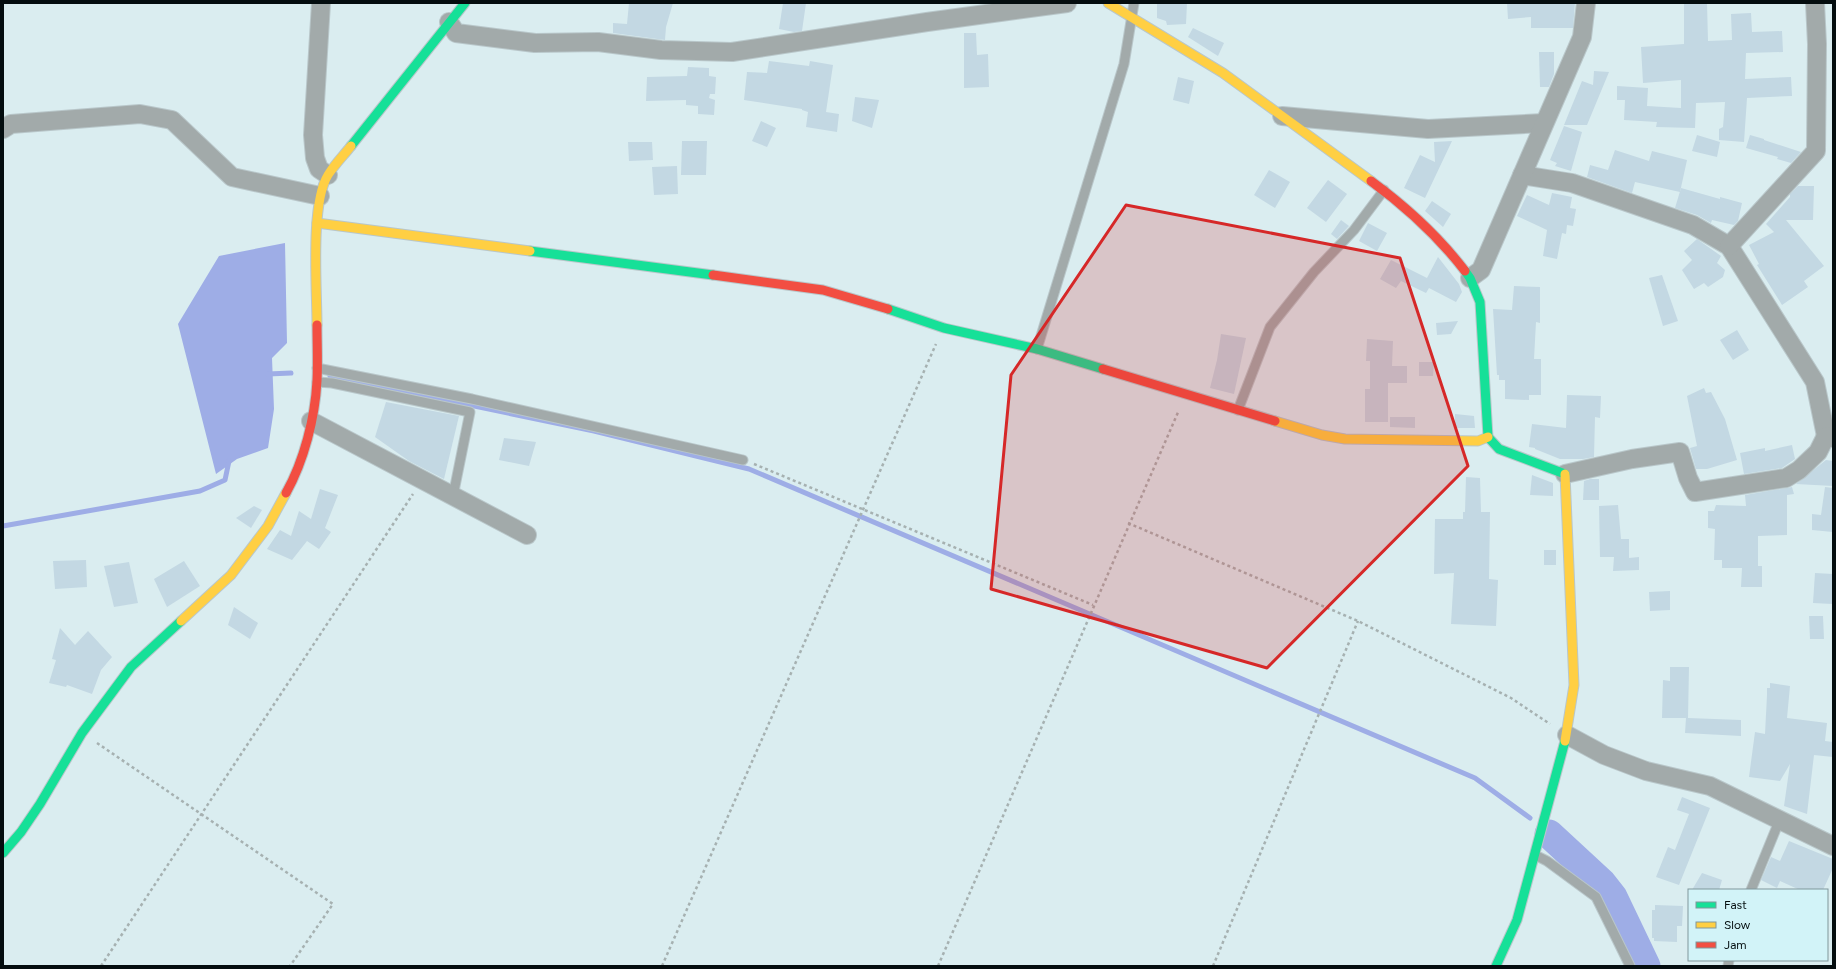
<svg xmlns="http://www.w3.org/2000/svg" width="1836" height="969" font-family="Figtree,sans-serif">
  <style>
    .water { fill: #9eade6 }
    .lines { fill: none; stroke-linecap: round; stroke-linejoin: round }
    .stream { stroke: #9eade6; stroke-width: 5 }
    .river { stroke: #9eade6; stroke-width: 29 }
    .building { fill: #c3d8e3 }
    .lane-casing { stroke: #b9c7ca; stroke-width: 11 }
    .street-casing { stroke: #b9c7ca; stroke-width: 20 }
    .fast-casing { stroke: #b9c7ca; stroke-width: 11 }
    .slow-casing { stroke: #b9c7ca; stroke-width: 11 }
    .jam-casing { stroke: #b9c7ca; stroke-width: 11 }
    .path { stroke: #a6b1b1; stroke-width: 2.5; stroke-dasharray: 3 3; stroke-linecap: butt }
    .lane { stroke: #a2aaaa; stroke-width: 9 }
    .street { stroke: #a2aaaa; stroke-width: 18 }
    .fast { stroke: #16e098; stroke-width: 9 }
    .slow { stroke: #ffcf43; stroke-width: 9 }
    .jam { stroke: #f24e42; stroke-width: 9 }
    .marked { fill: #d62828; fill-opacity: 0.2; stroke: #d62828; stroke-width: 3; stroke-linejoin: round }
  </style>
  <rect width="100%" height="100%" fill="#daedf0"/>
  <path class="water" d="M285 243 287 343 272 358 274 409 268 448 237 459 216 474 178 324 219 256Z"/>
  <g class="lines">
    <g class="stream">
      <path d="M268 374 291 373"/>
      <path d="M330 376 594 431 749 469 1475 778 1530 818"/>
      <path d="M3 526 200 491 225 480 229 461"/>
    </g>
    <path class="river" d="M1549 834 1602 883 1613 897 1646 966"/>
  </g>
  <g class="building">
    <path d="M629 3H673L666 27 665 40 613 33V23L627 24Z"/>
    <path d="M783 3H806L802 31 794 32 779 29Z"/>
    <path d="M1157 3H1187L1186 24 1167 25 1166 21 1157 18Z"/>
    <path d="M1507 3H1575L1573 28H1531V17L1508 19Z"/>
    <path d="M1684 3H1707L1708 41 1732 40 1731 14 1751 13 1752 32 1782 31 1783 52 1746 53 1745 79 1791 77 1792 96 1747 98 1744 142 1719 140V129L1723 127 1725 102 1696 103 1695 128 1656 127 1657 122 1624 120 1625 100H1617V86L1648 88 1647 106 1681 108V80L1643 83 1641 47 1684 44Z"/>
    <path d="M1193 28 1224 43 1218 56 1188 37Z"/>
    <path d="M964 33H976L977 55 988 54 989 87 964 88Z"/>
    <path d="M1539 52H1554V74L1549 87H1540Z"/>
    <path d="M769 61 809 66 810 61 833 65 826 112 839 114 837 132 806 127 808 112 802 110V109L744 100 747 72 767 73Z"/>
    <path d="M688 67 709 68V76L716 77 715 94H710L709 98 715 100 714 115 698 114V106L686 105V100L646 101 647 77 687 76Z"/>
    <path d="M1594 71 1609 72 1587 125H1564L1582 81 1593 85Z"/>
    <path d="M1178 77 1194 81 1189 104 1173 100Z"/>
    <path d="M855 97 879 100 872 128 852 121Z"/>
    <path d="M761 121 776 128 767 147 752 141Z"/>
    <path d="M1564 126 1582 132 1571 171 1555 166 1557 163 1550 160Z"/>
    <path d="M1697 135 1720 142 1717 157 1692 151Z"/>
    <path d="M1750 135 1764 139V140L1801 152 1791 163 1777 159 1778 157 1746 148Z"/>
    <path d="M682 141H707L706 175H681Z"/>
    <path d="M1452 141 1425 198 1404 188 1420 155 1435 162 1434 142Z"/>
    <path d="M628 142H652L653 160 629 161Z"/>
    <path d="M1615 150 1649 161 1652 151 1687 160 1680 192 1635 182 1632 193 1587 177 1590 165 1608 170Z"/>
    <path d="M677 166 678 194 654 195 652 167Z"/>
    <path d="M1269 170 1290 182 1275 208 1254 195Z"/>
    <path d="M1328 180 1347 194 1326 222 1307 208Z"/>
    <path d="M1798 186H1814L1813 220H1786L1824 266 1804 281 1808 287 1782 305 1757 265 1759 264 1749 245 1774 232 1766 224 1790 197V194Z"/>
    <path d="M1681 188 1720 199V197L1742 203 1738 221 1734 225 1712 220 1711 223 1697 215 1675 208Z"/>
    <path d="M1552 193 1572 197 1570 208 1576 209 1573 226 1567 225 1566 234 1562 233 1557 259 1543 256 1547 230 1517 216 1527 195 1549 205Z"/>
    <path d="M1432 201 1451 214 1443 227 1425 211Z"/>
    <path d="M1341 220 1349 226 1337 239 1331 234Z"/>
    <path d="M1368 223 1387 233 1377 251 1359 241Z"/>
    <path d="M1697 239 1721 256 1717 263 1725 270 1723 277 1708 287 1704 283 1694 289 1682 270 1692 260 1684 251Z"/>
    <path d="M1438 257 1459 284 1462 292 1456 302 1429 288 1426 293 1401 281 1396 288 1380 279 1391 260 1427 278Z"/>
    <path d="M1662 275 1678 321 1663 326 1649 278Z"/>
    <path d="M1514 286 1540 287V323L1536 322 1534 359H1541V395H1529V400L1505 399V380H1499V375H1497L1493 309 1512 310Z"/>
    <path d="M1458 321 1451 334 1437 335 1436 323Z"/>
    <path d="M1737 330 1749 350 1733 360 1720 340Z"/>
    <path d="M1221 334 1246 338 1234 394 1210 388 1217 360Z"/>
    <path d="M1367 339 1393 341 1392 366H1407V383H1388V422H1365V389H1370V361H1366Z"/>
    <path d="M1419 362H1434L1433 376H1419Z"/>
    <path d="M1704 388 1706 393 1711 392 1725 419 1737 460 1707 469H1696L1690 448 1697 446 1687 396Z"/>
    <path d="M1567 395 1601 396 1600 418 1595 417 1594 457 1583 459H1560L1535 449V448L1529 447 1532 424 1566 428Z"/>
    <path d="M386 402 459 416 444 479 409 461 375 437Z"/>
    <path d="M1455 414 1474 416 1475 428H1455Z"/>
    <path d="M1390 417H1415V428L1390 427Z"/>
    <path d="M504 438 536 442 529 466 499 460Z"/>
    <path d="M1792 445 1795 459 1782 468 1744 474 1740 453 1765 448V451Z"/>
    <path d="M1826 460 1833 461V486L1796 484Z"/>
    <path d="M1532 475 1553 483V496L1530 495Z"/>
    <path d="M1466 477 1480 478 1481 512H1490L1489 579 1498 580 1496 626 1451 624 1454 573 1434 574 1435 519H1463V512H1465Z"/>
    <path d="M1590 479H1599V500H1583L1584 481Z"/>
    <path d="M1792 487 1794 494 1787 495V535L1758 536V566H1762V587H1741L1742 568H1722V560H1714L1715 529 1708 528V511H1714L1716 505 1746 506 1745 495Z"/>
    <path d="M1825 487 1833 488V532L1812 530V514L1821 515Z"/>
    <path d="M320 489 338 495 325 528 331 532 319 549 307 541 292 560 267 549 280 530 291 536 299 511 311 519Z"/>
    <path d="M1618 505 1621 539H1629V558L1639 557V570L1613 571 1614 557H1600L1599 506Z"/>
    <path d="M254 506 262 510 251 528 236 518Z"/>
    <rect x="1544" y="550" width="12" height="15"/>
    <path d="M86 560 87 587 55 589 53 561Z"/>
    <path d="M184 561 200 586 167 607 154 579Z"/>
    <path d="M129 562 138 603 114 607 104 566Z"/>
    <path d="M1815 573 1833 574V604L1813 603Z"/>
    <path d="M1670 591V610L1650 611 1649 592Z"/>
    <path d="M234 607 258 623 250 639 228 625Z"/>
    <path d="M1809 616H1823L1824 639H1810Z"/>
    <path d="M60 628 75 645 88 631 112 657 101 670 92 694 67 685 66 687 49 683 56 660 52 659Z"/>
    <path d="M1670 667H1689L1688 718 1741 720V736L1685 733 1686 718H1662L1663 680 1670 681Z"/>
    <path d="M1770 683 1790 686 1787 718 1827 723 1825 741 1833 742V757L1814 755 1807 814 1784 806 1790 764 1780 781 1749 777 1755 732 1765 734 1767 695V688H1770Z"/>
    <path d="M1682 797 1710 808 1679 885 1656 877 1668 847 1675 850 1689 814 1677 810Z"/>
    <path d="M1789 841 1833 859V868L1823 890H1800L1780 881 1777 888 1761 880 1771 857 1780 861Z"/>
    <path d="M1702 873 1722 880 1719 890H1692Z"/>
    <path d="M1655 905 1683 906 1682 926H1677V942L1654 941V938H1652V910H1655Z"/>
  </g>
  <g class="lines">
    <defs>
      <g id="lane">
        <path d="M1037 349 1124 64 1134 3"/>
        <path d="M317 368 472 399 743 460"/>
        <path d="M317 382 332 383 470 412 453 496"/>
        <path d="M1238 410 1270 327 1314 272 1354 230 1384 190"/>
        <path d="M1535 855 1547 861 1596 897 1630 966"/>
        <path d="M1751 890 1780 819"/>
        <path d="M1728 966 1729 960"/>
      </g>
      <g id="street">
        <path d="M321 3 313 135 315 158 319 169 328 175"/>
        <path d="M449 22 456 33 535 43 598 42 661 50 732 52 927 22 1067 3"/>
        <path d="M1282 116 1428 129 1544 123"/>
        <path d="M3 129 11 124 140 114 172 120 232 177 320 196"/>
        <path d="M1522 175 1572 183 1693 225 1729 246 1815 382 1826 436 1833 438"/>
        <path d="M1729 246 1816 151 1817 44 1815 3"/>
        <path d="M1470 278 1481 270 1582 37 1586 3"/>
        <path d="M311 421 527 535"/>
        <path d="M1565 474 1632 459 1680 452 1688 478 1695 492 1786 478 1799 470 1818 452 1826 436"/>
        <path d="M1567 735 1604 755 1646 771 1710 786 1833 846"/>
      </g>
      <g id="fast">
        <path d="M351 146 465 3"/>
        <path d="M530 251 713 275"/>
        <path d="M1465 271 1470 278 1480 302 1488 437 1499 449 1565 474"/>
        <path d="M888 309 944 328 1037 349 1103 369"/>
        <path d="M3 853 21 832 40 804 82 733 131 667 181 621"/>
        <path d="M1496 966 1517 920 1565 741"/>
      </g>
      <g id="slow">
        <path d="M1108 3 1223 73 1371 181"/>
        <path d="M317 223 530 251"/>
        <path d="M317 325C317 289 310 204 328 175 335 164 344 155 351 146"/>
        <path d="M1275 421 1322 435 1345 439 1478 441 1488 437"/>
        <path d="M1565 474 1574 685 1565 741"/>
        <path d="M181 621 231 575 268 526 286 493"/>
      </g>
      <g id="jam">
        <path d="M1371 181C1405 206 1439 237 1465 271"/>
        <path d="M713 275 823 290 888 309"/>
        <path d="M1103 369 1275 421"/>
        <path d="M286 493C304 461 315 418 317 381 318 362 317 344 317 325"/>
      </g>
    </defs>
    <use href="#lane" class="lane-casing"/>
    <use href="#street" class="street-casing"/>
    <use href="#fast" class="fast-casing"/>
    <use href="#slow" class="slow-casing"/>
    <use href="#jam" class="jam-casing"/>
    <g class="path">
      <path d="M754 464 1093 605"/>
      <path d="M1128 523 1358 621 1511 698 1550 724"/>
      <path d="M97 743 333 904 290 966"/>
      <path d="M101 966 413 494"/>
      <path d="M662 966 936 344"/>
      <path d="M938 966 1179 410"/>
      <path d="M1213 966 1358 621"/>
    </g>
    <use href="#lane" class="lane"/>
    <use href="#street" class="street"/>
    <use href="#fast" class="fast"/>
    <use href="#slow" class="slow"/>
    <use href="#jam" class="jam"/>
  </g>
  <path class="marked" d="M1126 205 1400 258 1468 466 1267 668 991 589 1011 375Z"/>
  <rect width="1836" height="969" fill="none" stroke="#040d0f" stroke-width="8"/>
  <rect x="1688" y="889" width="140" height="72" fill="#d2f3f8" stroke="#80979b"/>
  <rect x="1696" y="902" width="20" height="6" fill="#16e098" stroke="#80979b"/>
  <text x="1724" y="909" font-size="12" fill="#040d0f">Fast</text>
  <rect x="1696" y="922" width="20" height="6" fill="#ffcf43" stroke="#80979b"/>
  <text x="1724" y="929" font-size="12" fill="#040d0f">Slow</text>
  <rect x="1696" y="942" width="20" height="6" fill="#f24e42" stroke="#80979b"/>
  <text x="1724" y="949" font-size="12" fill="#040d0f">Jam</text>
</svg>
